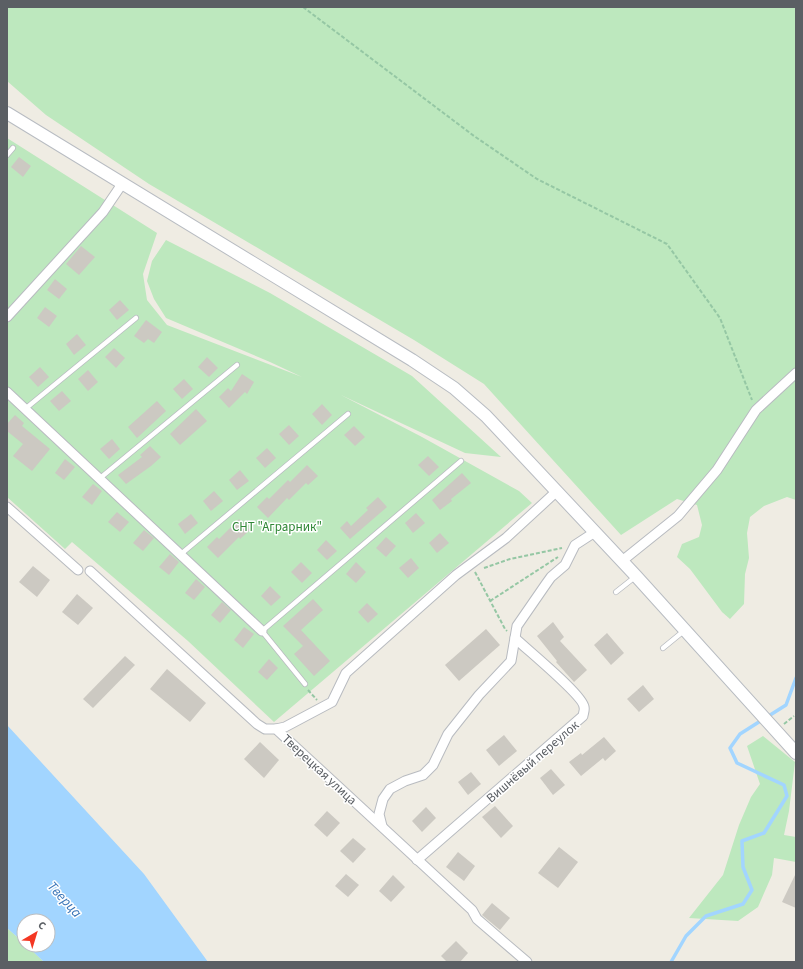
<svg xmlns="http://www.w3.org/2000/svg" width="803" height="969" font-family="'Source Sans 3',sans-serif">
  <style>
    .green { fill: #bde8be }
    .water { fill: #a2d5ff }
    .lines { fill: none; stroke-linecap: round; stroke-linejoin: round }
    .stream { stroke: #a2d5ff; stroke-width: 3.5 }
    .building { fill: #ccc9c2 }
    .lane-casing { stroke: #b8bbc0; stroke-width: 6 }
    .street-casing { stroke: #b8bbc0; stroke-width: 11 }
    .secondary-casing { stroke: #b8bcc2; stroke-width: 14 }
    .path { stroke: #95c7a4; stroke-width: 2; stroke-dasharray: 4 2; stroke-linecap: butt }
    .lane { stroke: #fff; stroke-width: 4.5 }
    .street { stroke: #fff; stroke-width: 9 }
    .secondary { stroke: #fff; stroke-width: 12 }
    .labels { text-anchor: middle; stroke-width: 3; stroke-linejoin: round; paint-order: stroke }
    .park-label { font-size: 13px; fill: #2f8735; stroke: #fff }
    .street-label { font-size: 13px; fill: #5b5f64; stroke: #fff }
    .water-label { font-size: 14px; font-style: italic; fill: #3975b8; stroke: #fff }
  </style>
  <rect width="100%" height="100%" fill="#efece3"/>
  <g class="green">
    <path d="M7 7H796V500L787 497 764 506 750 517 747 533 749 558 745 574 744 604 730 619 722 612 690 569 677 557 682 544 699 537 702 525 697 505 677 499 621 535 484 384 414 340 149 184 46 115 7 81Z"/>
    <path d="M7 138 157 233 143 274 147 300 167 325 302 377 270 362 166 318 154 299 147 281 152 261 166 240 270 293 412 376 501 457 465 453 341 395 422 437 519 491 532 503 274 722 188 641 72 542 65 549 7 497Z"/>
    <path d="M763 736 795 762 789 811 784 835 796 837V862L774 858 772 875 758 907 738 921 689 918 723 875 739 825 751 797 760 784 747 746Z"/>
    <path d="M7 928 24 943V945H26L44 962H7Z"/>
  </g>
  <path class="water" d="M7 725 144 874 208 962H44L26 945H48V921H24V943L7 928Z"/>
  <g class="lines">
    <g class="stream">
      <path d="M767 717 786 705 796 678"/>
      <path d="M671 962 686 936 706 916 743 904 752 890 743 867 742 841 764 833 787 796 784 785 737 763 730 748 740 734 762 720"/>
    </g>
  </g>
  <g class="building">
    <path d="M19 157 31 166 23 177 11 167Z"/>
    <path d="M81 246 95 257 79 275 66 264Z"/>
    <path d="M55 279 67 289 59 299 47 290Z"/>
    <path d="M120 300 129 310 117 320 109 310Z"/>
    <path d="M45 307 57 316 49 327 37 318Z"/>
    <path d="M146 320 162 332 154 343 148 339 144 343 134 336Z"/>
    <path d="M77 334 86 345 74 355 66 344Z"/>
    <path d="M114 348 125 358 116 368 105 357Z"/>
    <path d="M207 357 218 368 209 377 198 367Z"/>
    <path d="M40 367 49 377 38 387 29 377Z"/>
    <path d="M88 370 98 382 88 391 78 379Z"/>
    <path d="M242 374 254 382 247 394 245 392 229 408 219 397 228 388 231 391Z"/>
    <path d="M184 379 193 389 182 399 173 389Z"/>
    <path d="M62 391 71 401 59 411 50 401Z"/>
    <path d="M157 401 166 411 137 438 128 427Z"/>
    <path d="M322 404 332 415 322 425 312 414Z"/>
    <path d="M196 409 207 421 180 445 170 434Z"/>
    <path d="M15 415 24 423 22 426 50 449 32 471 13 456 23 444 7 431V424Z"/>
    <path d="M289 425 299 436 289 445 279 434Z"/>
    <path d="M354 426 365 437 355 446 344 435Z"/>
    <path d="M112 439 120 449 109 459 100 449Z"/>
    <path d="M150 446 161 457 151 466 126 484 118 475 142 457 140 455Z"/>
    <path d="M267 448 276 458 265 468 256 458Z"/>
    <path d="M428 456 439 467 429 476 418 465Z"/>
    <path d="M65 459 75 467 64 480 55 473Z"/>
    <path d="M307 465 318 476 308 485 306 483 289 500 287 498 268 518 257 507 267 497 269 499 288 480 290 482Z"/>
    <path d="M240 470 249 481 237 490 229 480Z"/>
    <path d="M462 473 471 483 451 499 452 501 440 510 432 500Z"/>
    <path d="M93 484 102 491 92 505 82 497Z"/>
    <path d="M214 491 223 501 211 511 203 501Z"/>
    <path d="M378 497 387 507 350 539 340 528 347 521 351 526 368 510 366 508Z"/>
    <path d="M117 512 129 522 120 532 108 522Z"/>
    <path d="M416 513 425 523 413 533 405 523Z"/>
    <path d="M191 514 198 523 185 534 178 524Z"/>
    <path d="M239 519 250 530 240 539 239 537 218 558 207 547 217 537 219 539Z"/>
    <path d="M144 530 154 538 143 551 133 543Z"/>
    <path d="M440 533 449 543 437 553 429 543Z"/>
    <path d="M386 537 396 546 386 557 376 548Z"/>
    <path d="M326 540 337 551 327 560 317 550Z"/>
    <path d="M170 554 179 562 169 575 159 567Z"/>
    <path d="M411 558 419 568 408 578 399 568Z"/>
    <path d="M301 562 312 573 302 583 291 572Z"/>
    <path d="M356 562 366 572 356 583 346 574Z"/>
    <path d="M33 566 50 580 37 597 19 582Z"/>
    <path d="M196 579 205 587 194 600 185 593Z"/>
    <path d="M270 586 281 597 271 606 261 596Z"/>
    <path d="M77 594 93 608 78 625 62 612Z"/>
    <path d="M313 599 323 610 301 630 330 661 314 676 294 654 303 646 283 626Z"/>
    <path d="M222 602 231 610 220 623 211 615Z"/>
    <path d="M367 603 378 614 368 623 358 612Z"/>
    <path d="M553 622 564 637 560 641 587 670 574 682 556 662 557 661 537 636Z"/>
    <path d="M244 627 254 634 243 648 234 640Z"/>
    <path d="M486 629 500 645 459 681 445 665Z"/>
    <path d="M607 633 624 653 611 665 594 645Z"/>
    <path d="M125 656 135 665 93 708 83 699Z"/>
    <path d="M269 659 278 668 267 680 258 672Z"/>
    <path d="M167 669 206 703 190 722 150 689Z"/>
    <path d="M643 685 654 699 639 712 627 699Z"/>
    <path d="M504 735 517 751 499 766 486 750Z"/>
    <path d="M604 737 616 751 605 761 603 758 581 776 569 762 581 753 582 755Z"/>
    <path d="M260 742 279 760 264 778 244 759Z"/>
    <path d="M551 769 565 785 553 795 540 778Z"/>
    <path d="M471 772 481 784 468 795 458 782Z"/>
    <path d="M495 806 513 826 501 838 482 817Z"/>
    <path d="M426 807 436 818 422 832 412 821Z"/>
    <path d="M327 811 340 823 327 837 314 825Z"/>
    <path d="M353 838 366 849 353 863 340 851Z"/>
    <path d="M559 847 578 862 558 888 538 873Z"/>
    <path d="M458 852 475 866 464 881 446 867Z"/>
    <path d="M796 873V908L782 902Z"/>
    <path d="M346 874 359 885 348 897 335 886Z"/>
    <path d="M393 875 405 887 391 902 379 891Z"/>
    <path d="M492 903 510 918 500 930 482 915Z"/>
    <path d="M456 941 468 953 460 962H447L441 956Z"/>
  </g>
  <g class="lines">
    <defs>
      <g id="lane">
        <path d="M7 155 13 148"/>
        <path d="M25 409 136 318"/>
        <path d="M99 479 237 365"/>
        <path d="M181 554 348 414"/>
        <path d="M616 592 635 577"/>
        <path d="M663 648 685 630"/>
        <path d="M305 684 262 631 461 461"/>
      </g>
      <g id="street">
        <path d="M7 317 103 212 122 184"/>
        <path d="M7 392 262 631"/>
        <path d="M7 507 78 570"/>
        <path d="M622 561 678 516 717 470 756 410 796 373"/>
        <path d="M90 571 257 724 265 729H276L472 910 477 919 527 962"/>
        <path d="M276 729 285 727 332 702 346 673 456 575 506 538 557 491"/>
        <path d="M382 826 379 814 383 799 390 789 405 781 423 775 433 765 448 734 479 695 511 661 517 626 546 584 551 577 565 565 575 545 595 532"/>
        <path d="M417 860 583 716C583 714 585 710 584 707 583 695 526 649 515 638"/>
      </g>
      <path id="secondary" d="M7 113 412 360 454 388 486 416 636 576 796 753"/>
    </defs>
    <use href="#lane" class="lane-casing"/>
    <use href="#street" class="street-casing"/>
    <use href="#secondary" class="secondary-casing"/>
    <g class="path">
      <path d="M303 7 474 136 537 179 667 244 720 318 752 400"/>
      <path d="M484 568 510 559 562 548"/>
      <path d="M475 572 505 629 507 631"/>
      <path d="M490 601 558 557"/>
      <path d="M308 690 317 700"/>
      <path d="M784 724 794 716"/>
    </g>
    <use href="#lane" class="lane"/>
    <use href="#street" class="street"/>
    <use href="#secondary" class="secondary"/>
  </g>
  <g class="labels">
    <g class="park-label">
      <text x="277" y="531">СНТ "Аграрник"</text>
    </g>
    <g class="street-label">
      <text transform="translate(532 761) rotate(-41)" y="5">Вишнёвый переулок</text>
      <text transform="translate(320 769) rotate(43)" y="5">Тверецкая улица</text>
    </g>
    <g class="water-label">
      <text transform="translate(65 899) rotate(47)" y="5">Тверца</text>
    </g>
  </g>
  <rect width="803" height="969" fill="none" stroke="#5b5f64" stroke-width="16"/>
  <g transform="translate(36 933) rotate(38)"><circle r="19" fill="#ffffff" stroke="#bdbfc1"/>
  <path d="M0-3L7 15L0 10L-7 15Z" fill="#f43723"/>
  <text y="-6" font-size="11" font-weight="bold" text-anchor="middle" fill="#5b5f64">С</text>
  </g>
</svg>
